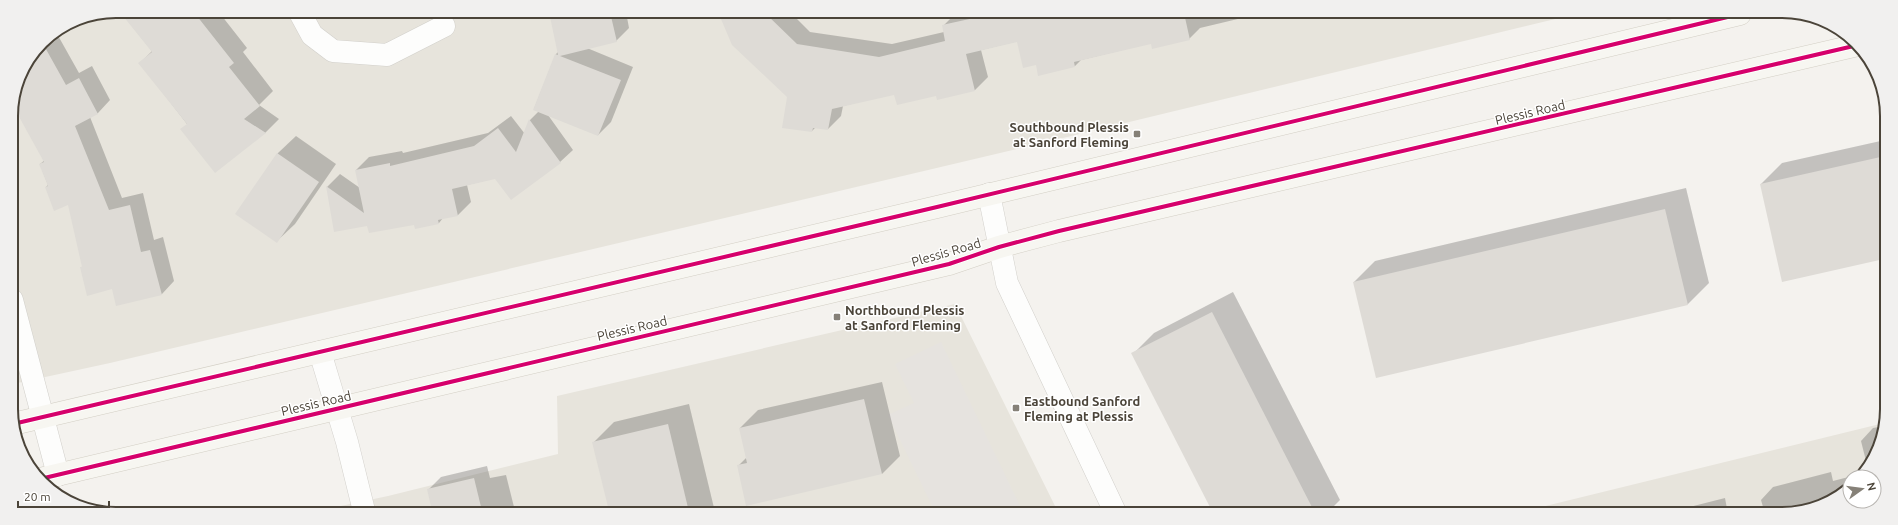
<svg xmlns="http://www.w3.org/2000/svg" width="1898" height="525" font-family="Ubuntu,sans-serif">
  <style>
    .residential { fill: #e7e4dc }
    .parking { fill: #e6e3df }
    .shadow { fill: #0003 }
    .building { fill: #dedbd6 }
    .lines { fill: none; stroke-linecap: round; stroke-linejoin: round }
    .minor-casing { stroke: #d2d0cb; stroke-width: 23 }
    .tertiary-casing { stroke: #d2d0cb; stroke-width: 23 }
    .secondary-casing { stroke: #d3cfc5; stroke-width: 23 }
    .minor { stroke: #fdfdfc; stroke-width: 22 }
    .tertiary { stroke: #fdfdfc; stroke-width: 22 }
    .secondary { stroke: #f7f6f1; stroke-width: 22 }
    .cycleway-casing { stroke: #fff; stroke-width: 6 }
    .cycleway { stroke: #d6006c; stroke-width: 4 }
    .poi-dot { fill: #868178; stroke: #fff; stroke-width: 1.5 }
    .labels { text-anchor: middle; stroke-width: 3; stroke-linejoin: round; paint-order: stroke }
    .street-label { font-size: 13px; fill: #4b4439; stroke: #fff }
    .poi-label { font-size: 13px; font-weight: bold; fill: #4b4439; stroke: #fff; text-anchor: start }
    .rim { fill: none; stroke: #4b4439; stroke-width: 2 }
  </style>
  <rect width="100%" height="100%" fill="#f4f2ee"/>
  <g class="residential">
    <path d="M116 11 1576 14 1034 145 110 363 13 384 11 109 19 75 42 42 76 19Z"/>
    <path d="M955 304 1058 512 317 511 388 496 558 454 557 396Z"/>
    <path d="M1884 423 1883 436 1869 467 1860 477H1850V488L1846 492 1789 514 1517 513Z"/>
  </g>
  <path class="parking" d="M941 342 1023 512H935L888 415 914 403 895 364Z"/>
  <g class="shadow">
    <path d="M120 11H218L247 48 243 52 273 91 259 105 279 119 265 133 187 124 140 63 152 51Z"/>
    <path d="M550 12H626L629 28 616 41 587 48 633 67 611 122 598 135 548 115 573 150 560 162 467 185 471 202 458 215 443 218 439 223 416 228 415 223 368 225 335 231 327 187 340 174 360 188 356 170 369 157 402 151 403 153 488 133 511 116 525 134 530 120 539 111 534 109 556 54 559 51Z"/>
    <path d="M719 12H790L810 32 892 44 944 32 943 26 956 13H1263L1200 28 1189 39 1151 43 1081 60 1075 66 1036 64 1018 41 981 50 988 77 975 90 937 95 895 93 843 106 841 116 828 129 816 127 812 131 788 96Z"/>
    <path d="M1268 13H1289L1269 18Z"/>
    <path d="M56 32 79 73 92 66 110 100 98 113 90 117 122 198 143 193 154 240 163 237 174 281 162 294 112 288 81 268 83 265 69 204 46 187 48 185 40 164 45 160 14 104 12 105 19 75 42 42Z"/>
    <path d="M296 136 336 164 295 224 277 241 237 213 278 153Z"/>
    <path d="M1885 140 1884 258 1783 281 1761 184 1782 163Z"/>
    <path d="M1686 188 1709 283 1688 304 1354 282 1375 261Z"/>
    <path d="M1233 292 1340 500 1327 513H1214L1133 354 1154 333Z"/>
    <path d="M882 382 900 456 882 474 738 466 747 457 740 428 758 410Z"/>
    <path d="M689 404 715 512 610 511 593 443 614 422Z"/>
    <path d="M1884 426 1883 436 1868 469 1861 441 1873 428Z"/>
    <path d="M487 466 490 478 506 475 515 511H433L428 490 441 477Z"/>
    <path d="M1831 472 1833 481 1864 473 1860 477H1850V488L1846 492 1789 514H1736L1763 507 1761 500 1773 487Z"/>
    <path d="M1725 498 1728 514H1662Z"/>
  </g>
  <g class="building">
    <path d="M119 11H193L234 63 229 67 260 106 244 119 266 133 215 173 180 129 187 124 138 63 152 52Z"/>
    <path d="M549 12H610L617 42 560 56 621 80 598 136 533 110 555 54 558 55Z"/>
    <path d="M718 12H764L797 44 879 57 945 41 942 25 997 13H1184L1190 40 1152 49 1151 44 1074 62 1075 67 1038 76 1036 65 1023 68 1017 42 966 54 975 91 937 100 936 96 897 105 894 95 832 109 828 130 813 128 812 132 782 128 787 97 732 45Z"/>
    <path d="M42 42 66 85 79 78 98 114 75 126 109 210 130 205 141 252 150 250 162 295 116 306 112 289 87 296 80 267H82L68 205 54 211 45 187 48 186 39 164 44 162 12 104 19 75Z"/>
    <path d="M529 119 561 163 511 200 495 179 452 189 458 216 438 220 439 224 415 229 414 225 369 233 367 226 334 232 326 186 364 213 355 170 390 163V166L474 146 498 128 516 152Z"/>
    <path d="M277 153 319 182 277 243 235 214Z"/>
    <path d="M1885 156 1884 259 1782 282 1760 184Z"/>
    <path d="M1665 209 1688 305 1376 378 1353 282Z"/>
    <path d="M1212 312 1315 513H1213L1131 353Z"/>
    <path d="M864 399 882 474 746 506 737 465 747 463 739 428Z"/>
    <path d="M668 424 689 512 609 511 592 442Z"/>
    <path d="M474 478 482 511H432L427 489Z"/>
  </g>
  <g class="lines">
    <defs>
      <g id="minor">
        <path d="M299 11 312 35 333 51 387 55 444 26"/>
        <path d="M989 194 1007 283 1115 512"/>
        <path d="M320 352 347 442 364 511"/>
      </g>
      <path id="tertiary" d="M12 300 58 475"/>
      <g id="secondary">
        <path d="M13 424 937 207 1740 14"/>
        <path d="M40 479 949 264 999 247 1059 231 1858 45"/>
      </g>
    </defs>
    <use href="#minor" class="minor-casing"/>
    <use href="#tertiary" class="tertiary-casing"/>
    <use href="#secondary" class="secondary-casing"/>
    <use href="#minor" class="minor"/>
    <use href="#tertiary" class="tertiary"/>
    <use href="#secondary" class="secondary"/>
    <defs>
      <g id="cycleway">
        <path d="M13 424 937 207 1740 14"/>
        <path d="M40 479 949 264 999 247 1059 231 1858 45"/>
      </g>
    </defs>
    <use href="#cycleway" class="cycleway-casing"/>
    <use href="#cycleway" class="cycleway"/>
  </g>
  <g class="poi-dot">
    <rect x="1133" y="130" width="8" height="8" rx="2"/>
    <rect x="833" y="313" width="8" height="8" rx="2"/>
    <rect x="1012" y="404" width="8" height="8" rx="2"/>
  </g>
  <g class="labels">
    <g class="street-label">
      <text transform="translate(1530 112) rotate(-13)" y="5">Plessis Road</text>
      <text transform="translate(946 252) rotate(-16)" y="5">Plessis Road</text>
      <text transform="translate(632 328) rotate(-13)" y="5">Plessis Road</text>
      <text transform="translate(316 403) rotate(-13)" y="5">Plessis Road</text>
    </g>
    <g class="poi-label">
      <text x="1129" y="132" text-anchor="end">Southbound Plessis<tspan x="1129" dy="15">at Sanford Fleming</tspan></text>
      <text x="845" y="315">Northbound Plessis<tspan x="845" dy="15">at Sanford Fleming</tspan></text>
      <text x="1024" y="406">Eastbound Sanford<tspan x="1024" dy="15">Fleming at Plessis</tspan></text>
    </g>
  </g>
  <path d="M0 0H1898V525H0ZM116 18H1782A98 98 0 0 1 1880 116V409A98 98 0 0 1 1782 507H116A98 98 0 0 1 18 409V116A98 98 0 0 1 116 18Z" fill="#f1f0ef" fill-rule="evenodd"/>
  <path class="rim" d="M116 18H1782A98 98 0 0 1 1880 116V409A98 98 0 0 1 1782 507H116A98 98 0 0 1 18 409V116A98 98 0 0 1 116 18Z"/>
  <g transform="translate(1862 489) rotate(76)"><circle r="19" fill="#ffffff" stroke="#b7b4b0"/>
  <path d="M0-3L7 15L0 10L-7 15Z" fill="#868178"/>
  <text y="-6" font-size="11" font-weight="bold" text-anchor="middle" fill="#4b4439">N</text>
  </g>
  <path d="M18 501v6h91v-6" fill="none" stroke="#4b4439" stroke-width="2"/>
  <text x="24" y="501" font-size="12" fill="#4b4439" stroke="#ffffff" stroke-width="3" paint-order="stroke">20 m</text>
</svg>
